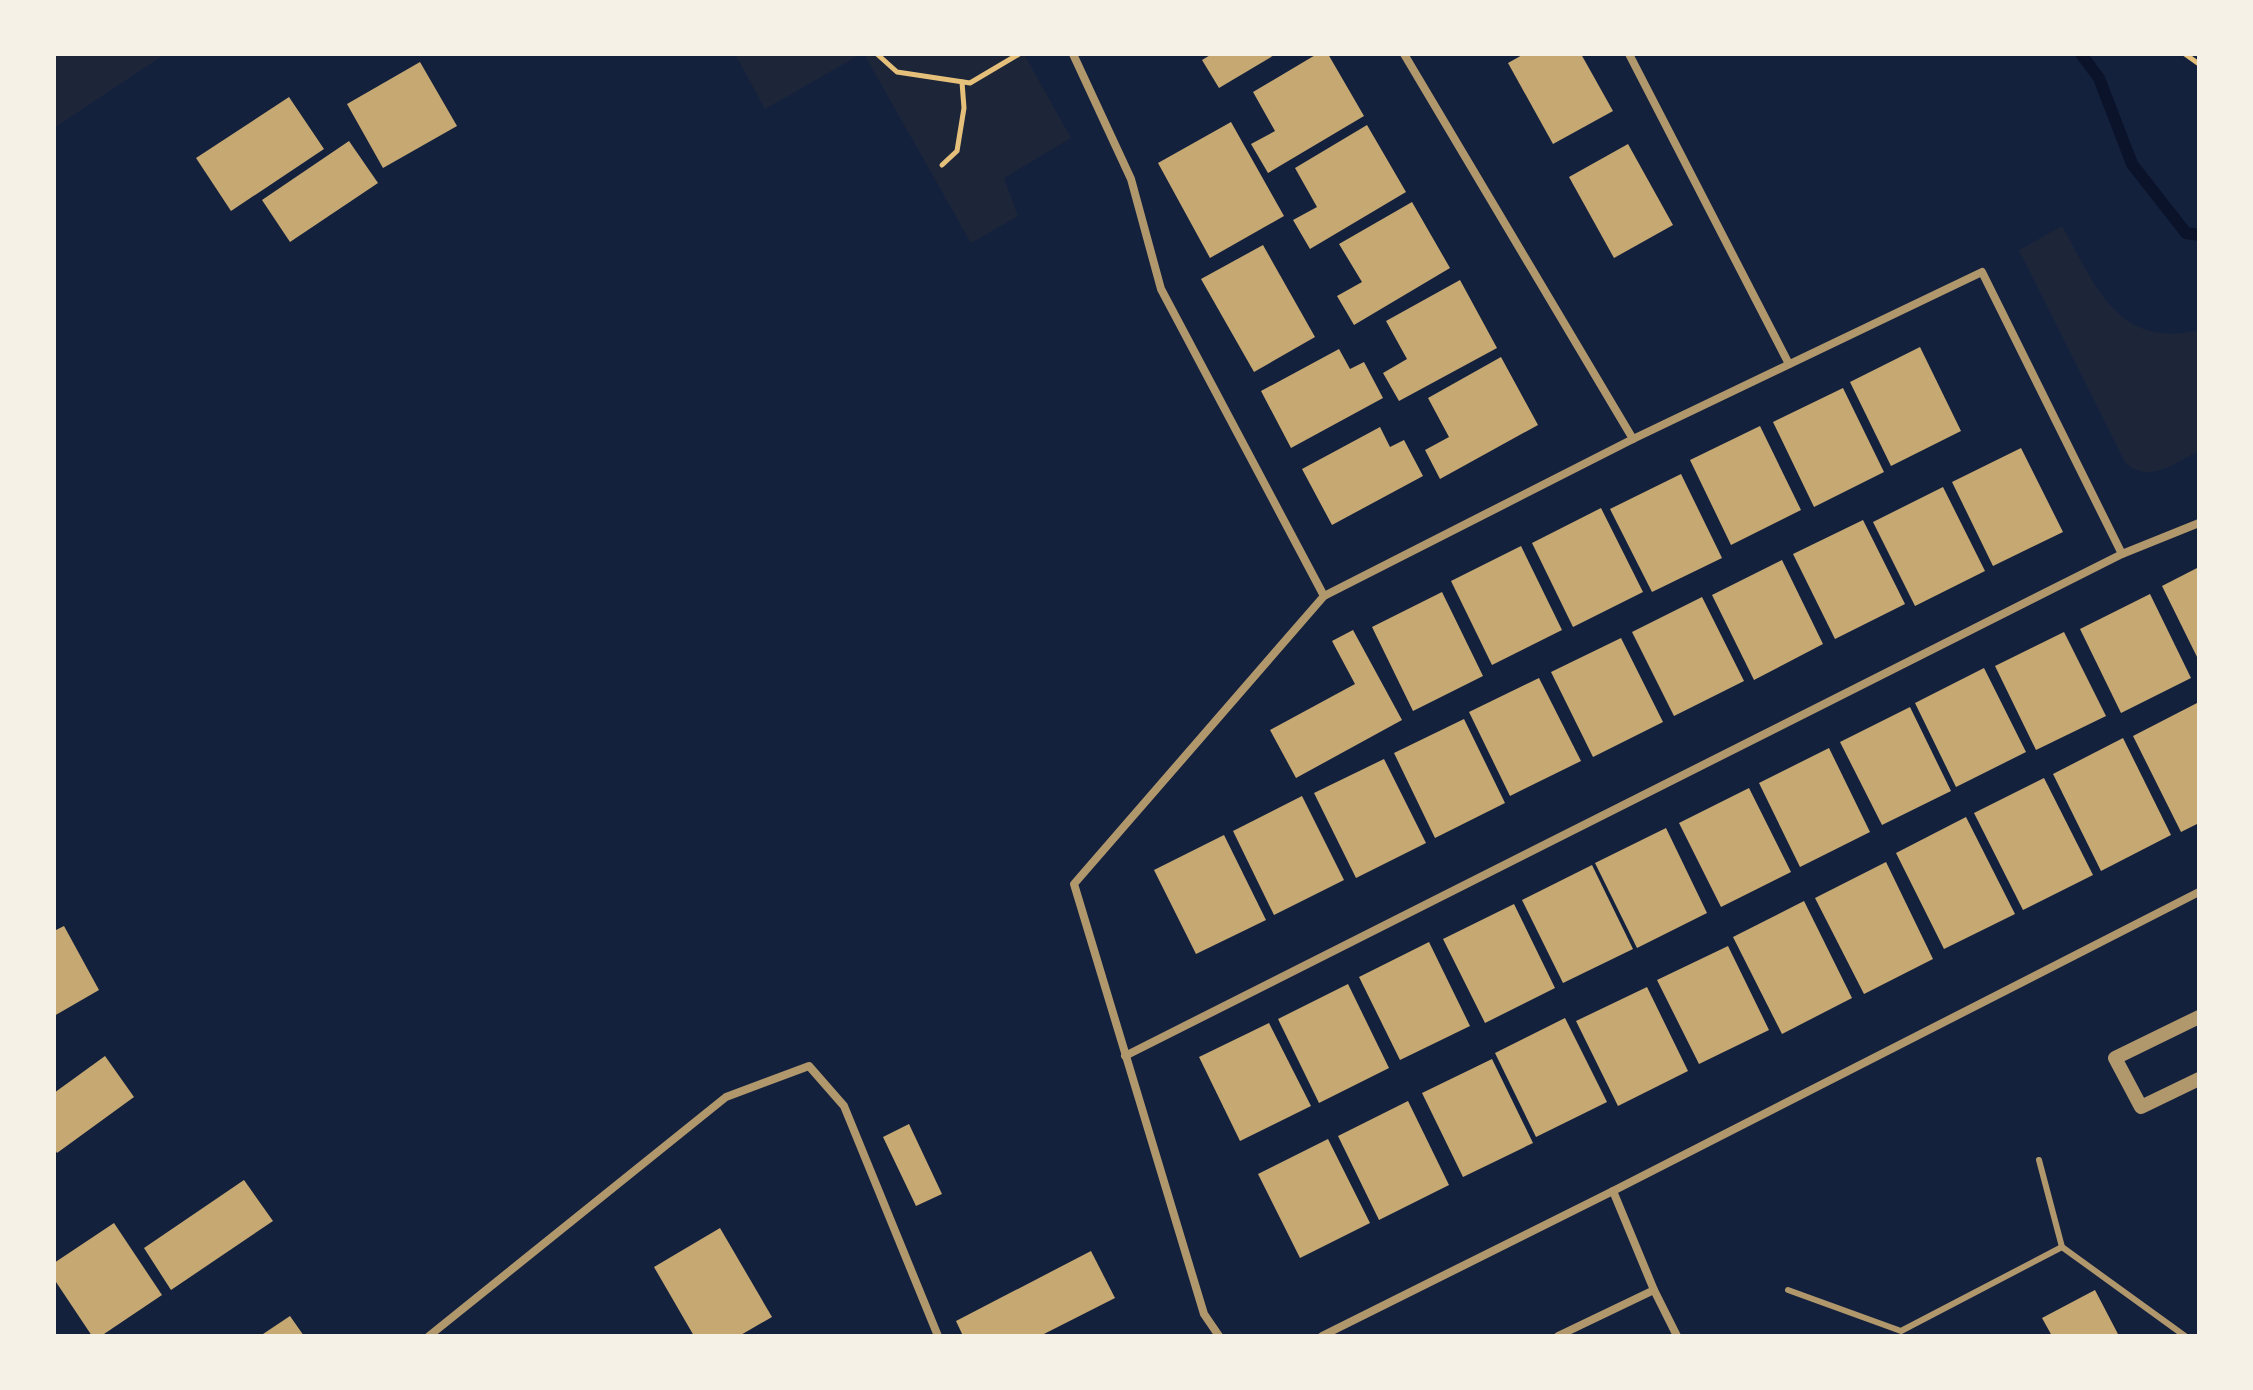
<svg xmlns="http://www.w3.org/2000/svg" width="2253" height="1390" font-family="Cabin,sans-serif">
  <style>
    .green { fill: #1d2539 }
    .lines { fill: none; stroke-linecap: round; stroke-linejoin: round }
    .stream { stroke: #0b132b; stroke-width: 12 }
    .building { fill: #c6a872 }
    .path { stroke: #e5c07b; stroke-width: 5 }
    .service { stroke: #b1986c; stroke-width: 6 }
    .minor { stroke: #b1986c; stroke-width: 8 }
    .tertiary { stroke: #b1986c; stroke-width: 14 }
  </style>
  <rect width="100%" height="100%" fill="#14213d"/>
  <g class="green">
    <path d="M54 54H165L54 128Z"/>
    <path d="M735 54H861L765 109Z"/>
    <path d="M864 54H1024L1071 138 1004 178 1018 216 971 243Z"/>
    <path d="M2062 226C2095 284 2117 350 2199 330V451C2174 463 2149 485 2125 462L2019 250Z"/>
  </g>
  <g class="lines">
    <path class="stream" d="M2081 54 2099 78 2132 164 2186 233 2199 235"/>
  </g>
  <g class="building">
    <path d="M1212 54H1276L1219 88 1202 60Z"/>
    <path d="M1317 54H1328L1364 116 1268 173 1251 144 1275 131 1253 92Z"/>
    <path d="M1524 54H1581L1613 111 1553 144 1508 63Z"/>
    <path d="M420 62 457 126 383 168 347 104Z"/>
    <path d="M289 97 324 149 231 211 196 158Z"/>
    <path d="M1231 122 1284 216 1210 258 1158 163Z"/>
    <path d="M1367 125 1406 192 1310 249 1293 220 1317 207 1295 168Z"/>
    <path d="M349 141 378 183 290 242 262 200Z"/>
    <path d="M1628 144 1673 225 1614 258 1569 177Z"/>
    <path d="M1412 202 1450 268 1354 325 1337 296 1362 282 1339 244Z"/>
    <path d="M1263 245 1315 337 1254 372 1201 279Z"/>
    <path d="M1460 280 1497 348 1399 401 1383 373 1407 359 1386 321Z"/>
    <path d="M1920 347 1961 431 1891 466 1850 382Z"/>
    <path d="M1339 349 1350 369 1364 362 1383 398 1291 448 1261 391Z"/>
    <path d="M1501 357 1538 425 1440 479 1425 450 1449 437 1428 398Z"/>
    <path d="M1843 388 1884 472 1814 507 1773 422Z"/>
    <path d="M1760 426 1801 510 1731 545 1690 460Z"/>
    <path d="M1380 427 1390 447 1404 440 1423 476 1332 525 1302 469Z"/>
    <path d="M2021 448 2063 532 1993 566 1952 482Z"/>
    <path d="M1681 474 1722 558 1652 592 1610 509Z"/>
    <path d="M1943 487 1985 571 1915 606 1873 522Z"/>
    <path d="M1601 508 1643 592 1573 627 1532 543Z"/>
    <path d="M1863 520 1905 604 1835 639 1793 554Z"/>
    <path d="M1521 546 1562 630 1492 665 1451 581Z"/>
    <path d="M1782 560 1823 644 1754 680 1712 595Z"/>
    <path d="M2199 567V661L2162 586Z"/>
    <path d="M1442 592 1483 676 1413 711 1372 627Z"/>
    <path d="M2150 594 2191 678 2121 713 2080 629Z"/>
    <path d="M1702 597 1744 681 1674 716 1632 632Z"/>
    <path d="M1353 630 1402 720 1296 778 1270 730 1355 684 1332 641Z"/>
    <path d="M2064 632 2106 716 2036 750 1995 666Z"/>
    <path d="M1621 638 1663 722 1593 757 1551 672Z"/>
    <path d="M1984 668 2026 752 1956 787 1915 703Z"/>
    <path d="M1539 678 1581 761 1510 796 1469 712Z"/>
    <path d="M2199 702V823L2181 832 2133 736Z"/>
    <path d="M1910 707 1951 791 1882 825 1840 742Z"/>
    <path d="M1464 719 1505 803 1435 838 1394 753Z"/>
    <path d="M2123 738 2171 835 2101 871 2053 774Z"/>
    <path d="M1829 748 1870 832 1800 867 1759 783Z"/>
    <path d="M1384 759 1426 843 1356 878 1314 793Z"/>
    <path d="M2044 778 2093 875 2023 910 1974 813Z"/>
    <path d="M1749 788 1791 872 1721 907 1679 823Z"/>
    <path d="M1302 796 1344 880 1274 915 1233 831Z"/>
    <path d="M1966 817 2015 914 1944 949 1896 853Z"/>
    <path d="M1666 828 1707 913 1637 948 1595 863Z"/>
    <path d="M1224 835 1266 920 1196 954 1154 870Z"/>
    <path d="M1886 862 1933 959 1864 994 1815 898Z"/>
    <path d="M1592 865 1633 949 1563 983 1522 900Z"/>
    <path d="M1804 901 1852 998 1782 1034 1733 937Z"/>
    <path d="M1514 904 1555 988 1485 1023 1443 939Z"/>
    <path d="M64 926 99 990 54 1016V931Z"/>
    <path d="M1429 942 1470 1026 1400 1060 1359 977Z"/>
    <path d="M1728 946 1769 1030 1699 1064 1657 980Z"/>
    <path d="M1348 984 1389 1068 1319 1103 1278 1019Z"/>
    <path d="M1647 987 1688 1071 1618 1106 1576 1021Z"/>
    <path d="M1565 1018 1607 1102 1536 1137 1495 1053Z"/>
    <path d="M1269 1023 1311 1106 1240 1141 1199 1057Z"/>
    <path d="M105 1056 134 1097 57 1153 54 1148V1093Z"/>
    <path d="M1492 1059 1533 1143 1463 1177 1422 1093Z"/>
    <path d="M1408 1101 1449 1185 1379 1220 1338 1136Z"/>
    <path d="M909 1124 942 1194 916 1206 883 1137Z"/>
    <path d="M1328 1139 1370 1223 1300 1258 1258 1174Z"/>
    <path d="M244 1180 273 1221 171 1290 144 1248Z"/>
    <path d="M114 1223 162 1295 101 1336H92L54 1279V1263Z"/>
    <path d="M720 1228 772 1317 739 1336H694L654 1267Z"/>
    <path d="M1091 1251 1115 1298 1040 1336H963L956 1321Z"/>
    <path d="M2095 1290 2119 1336H2052L2042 1318Z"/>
    <path d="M290 1316 304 1336H260Z"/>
  </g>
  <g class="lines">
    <g class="path">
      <path d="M877 54 897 72 970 83 1019 54"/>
      <path d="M2185 54 2199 64"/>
      <path d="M942 165 957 151 964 108 962 82"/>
    </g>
    <g class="service">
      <path d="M2039 1160 2062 1247"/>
      <path d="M1788 1290 1901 1331 2062 1247 2185 1336"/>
    </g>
    <g class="minor">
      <path d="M1073 54 1131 179 1161 289 1324 596"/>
      <path d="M1404 54 1633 439"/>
      <path d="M1629 54 1789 364"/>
      <path d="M1125 1056 2122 554"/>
      <path d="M1654 1290 1677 1336"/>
      <path d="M429 1336 726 1097 809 1066 844 1106 938 1336"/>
      <path d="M1219 1336 1204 1314 1074 884 1324 596 1633 439 1982 272 2122 554 2199 523"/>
      <path d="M1322 1336 1613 1191 2199 892"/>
      <path d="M1558 1336 1654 1290 1613 1191"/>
    </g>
    <path class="tertiary" d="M2199 1017 2115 1058 2141 1107 2199 1079"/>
  </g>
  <rect width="2253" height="1390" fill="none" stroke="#f6f1e7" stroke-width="112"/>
</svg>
